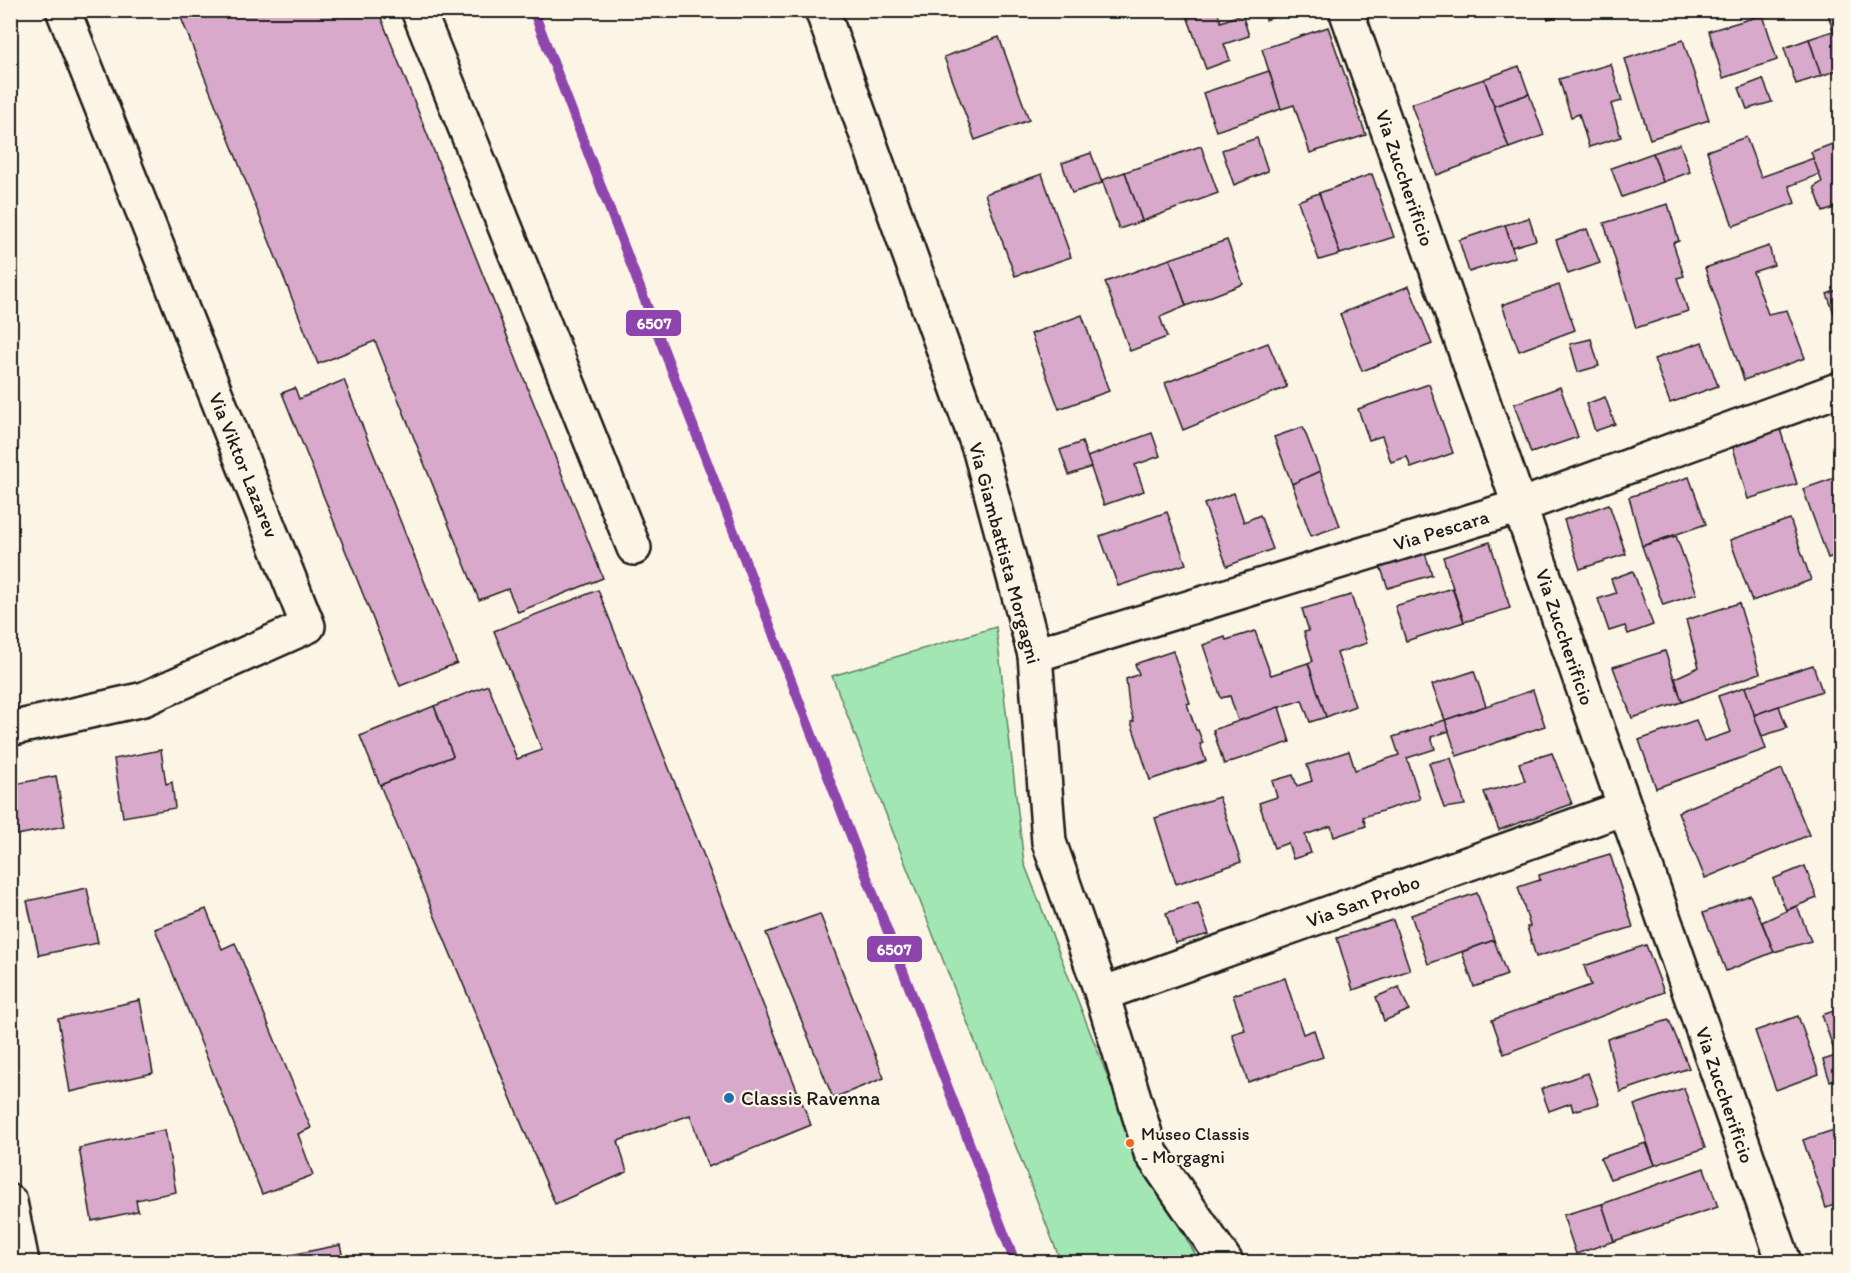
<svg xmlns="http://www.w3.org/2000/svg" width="1851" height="1273" font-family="Itim,sans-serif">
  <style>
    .green { fill: #a2e7b3; stroke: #5f8268; stroke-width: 1.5 }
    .building { fill: #d8a9ca; stroke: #1c1c1c; stroke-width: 1.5 }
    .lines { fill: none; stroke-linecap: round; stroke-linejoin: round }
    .minor-casing { stroke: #1c1c1c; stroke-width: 38 }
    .minor { stroke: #fcf5e5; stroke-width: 33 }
    .rail-1-casing { stroke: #fcf5e5; stroke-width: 15 }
    .rail-1 { stroke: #8e44ad; stroke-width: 10 }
    .poi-dot { fill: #1f6fb2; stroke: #fcf5e5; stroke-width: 2 }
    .bus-dot { fill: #f26522; stroke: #fcf5e5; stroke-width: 2 }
    .labels { text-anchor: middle; stroke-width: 4.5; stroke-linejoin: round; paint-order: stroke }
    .bus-label { font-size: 18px; fill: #1c1c1c; stroke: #fcf5e5; text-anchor: start }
    .street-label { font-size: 20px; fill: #1c1c1c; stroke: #fcf5e5 }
    .poi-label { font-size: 20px; fill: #1c1c1c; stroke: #fcf5e5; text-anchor: start }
    .line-badge { stroke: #fcf5e5; stroke-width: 2 }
    .badge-label { font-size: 16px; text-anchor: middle; font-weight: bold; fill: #fff }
  </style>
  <rect width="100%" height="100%" fill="#fcf5e5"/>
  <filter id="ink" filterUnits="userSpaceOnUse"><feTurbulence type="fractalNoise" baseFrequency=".0167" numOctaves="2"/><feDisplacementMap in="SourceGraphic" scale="12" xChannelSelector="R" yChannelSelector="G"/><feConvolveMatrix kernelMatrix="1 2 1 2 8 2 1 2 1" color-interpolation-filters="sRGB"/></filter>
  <g filter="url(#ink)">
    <path class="green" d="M996 627 1024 863 1139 1157 1200 1262H1061L832 676Z"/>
    <g class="building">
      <path d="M178 10H378L603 578 518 612 508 589 479 600 375 341 318 364Z"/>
      <path d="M1185 10H1217L1221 22 1242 14 1249 36 1224 44 1230 60 1206 69Z"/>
      <path d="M1263 10H1291L1266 20Z"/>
      <path d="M1545 10H1578L1548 19Z"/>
      <path d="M1827 10H1840V69L1821 76 1809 39 1833 31Z"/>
      <path d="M1763 15 1777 60 1723 78 1709 31Z"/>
      <path d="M1328 27 1366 135 1310 153 1294 105 1281 109 1262 49Z"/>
      <path d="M999 37 1029 120 975 140 944 57Z"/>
      <path d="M1809 39 1821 76 1796 84 1784 48Z"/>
      <path d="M1683 40 1709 120 1650 139 1625 59Z"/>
      <path d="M1611 64 1622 101 1611 104 1621 137 1589 147 1579 114 1571 117 1559 79Z"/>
      <path d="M1519 66 1529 94 1494 106 1484 79Z"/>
      <path d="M1269 71 1281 109 1216 131 1203 93Z"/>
      <path d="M1484 79 1509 148 1437 175 1411 104Z"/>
      <path d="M1763 79 1772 102 1747 109 1739 88Z"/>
      <path d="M1529 94 1544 135 1509 148 1494 106Z"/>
      <path d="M1746 137 1761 177 1814 158 1820 174 1789 186 1795 203 1733 226 1707 151Z"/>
      <path d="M1257 138 1268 171 1234 185 1222 150Z"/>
      <path d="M1840 141V206L1823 212 1814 187 1822 182 1811 152Z"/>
      <path d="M1680 144 1690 172 1663 182 1653 153Z"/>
      <path d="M1201 146 1218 193 1142 221 1125 172Z"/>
      <path d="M1091 153 1102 183 1072 193 1062 163Z"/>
      <path d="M1653 153 1663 182 1622 197 1611 168Z"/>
      <path d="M1125 172 1142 221 1119 229 1102 180Z"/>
      <path d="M1042 174 1071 257 1015 276 985 194Z"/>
      <path d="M1372 174 1394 237 1340 254 1319 193Z"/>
      <path d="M1319 193 1340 254 1319 260 1298 201Z"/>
      <path d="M1668 204 1679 241 1673 243 1684 276 1677 278 1688 311 1636 328 1604 223Z"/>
      <path d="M1529 218 1536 240 1512 247 1505 225Z"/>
      <path d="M1505 225 1515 257 1469 272 1459 240Z"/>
      <path d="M1587 229 1600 263 1568 274 1556 240Z"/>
      <path d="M1227 240 1243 284 1186 306 1170 259Z"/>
      <path d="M1769 246 1774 265 1753 272 1768 314 1787 310 1805 358 1744 380 1705 268Z"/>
      <path d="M1170 259 1186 306 1160 317 1167 337 1130 351 1105 282Z"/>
      <path d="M1559 285 1575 330 1519 351 1502 305Z"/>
      <path d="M1409 286 1432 344 1362 371 1340 314Z"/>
      <path d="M1840 289V329L1827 294Z"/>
      <path d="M1082 315 1109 391 1059 409 1031 334Z"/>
      <path d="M1591 339 1599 366 1578 372 1570 344Z"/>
      <path d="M1702 342 1718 386 1670 403 1654 359Z"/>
      <path d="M1268 343 1287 387 1183 430 1165 383Z"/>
      <path d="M344 380 457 663 400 686 282 393 295 388 299 399Z"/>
      <path d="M1429 384 1453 453 1411 468 1407 457 1391 462 1382 436 1369 440 1358 409Z"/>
      <path d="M1560 387 1578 437 1531 453 1514 404Z"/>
      <path d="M1605 397 1615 424 1595 431 1586 404Z"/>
      <path d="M1303 427 1320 471 1292 484 1274 437Z"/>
      <path d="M1780 429 1797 484 1748 499 1732 444Z"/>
      <path d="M1152 433 1160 456 1135 465 1144 491 1104 505 1087 457Z"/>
      <path d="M1082 442 1091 467 1069 475 1060 450Z"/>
      <path d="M1320 471 1340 526 1311 536 1292 484Z"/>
      <path d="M1840 476V554L1828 558 1803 489Z"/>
      <path d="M1689 477 1706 524 1642 546 1629 497Z"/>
      <path d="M1234 493 1244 522 1260 515 1273 549 1227 566 1204 504Z"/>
      <path d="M1609 504 1626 554 1580 569 1564 520Z"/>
      <path d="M1167 512 1186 564 1118 586 1100 536Z"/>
      <path d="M1790 519 1811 580 1752 601 1730 540Z"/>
      <path d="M1676 536 1697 594 1663 605 1642 546Z"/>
      <path d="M1490 542 1510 608 1464 622 1443 557Z"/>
      <path d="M1424 550 1432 575 1388 588 1379 563Z"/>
      <path d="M1633 571 1653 625 1628 634 1625 626 1609 631 1598 599 1616 593 1611 579Z"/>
      <path d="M1452 588 1464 622 1406 641 1395 606Z"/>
      <path d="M598 590 811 1125 708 1167 690 1115 618 1141 627 1172 555 1204 380 785 453 756 434 706 488 685 517 759 542 750 494 631Z"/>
      <path d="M1351 595 1367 643 1337 653 1355 706 1326 717 1308 663 1313 661 1304 632 1309 631 1302 609Z"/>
      <path d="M1739 603 1760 673 1682 702 1675 678 1699 667 1686 620Z"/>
      <path d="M1255 631 1271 675 1308 663 1326 717 1310 722 1302 700 1238 721 1230 696 1221 698 1203 645 1225 637 1226 640Z"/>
      <path d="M1173 651 1190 703 1187 704 1196 730H1198L1203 743 1200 744 1206 761 1150 780 1131 722 1134 721 1129 706 1126 679 1139 674 1135 664Z"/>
      <path d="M1665 651 1682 702 1632 718 1613 667Z"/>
      <path d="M1813 665 1822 691 1754 715 1745 687Z"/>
      <path d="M1474 671 1486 706 1445 720 1432 685Z"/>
      <path d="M1745 687 1766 749 1656 788 1639 740 1696 720 1704 741 1731 732 1718 696Z"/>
      <path d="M1533 690 1545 726 1457 756 1445 720Z"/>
      <path d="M434 706 453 756 380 785 360 736Z"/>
      <path d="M1779 706 1787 728 1762 736 1754 715Z"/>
      <path d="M1279 707 1290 742 1224 764 1213 730Z"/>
      <path d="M1445 720 1449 731 1431 737 1435 749 1407 758 1420 799 1363 817 1366 826 1334 837 1331 826 1305 835 1311 853 1293 859 1288 843 1274 848 1259 803 1277 797 1272 781 1293 775 1297 786 1312 781 1307 765 1349 751 1355 770 1399 755 1393 737Z"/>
      <path d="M161 750 166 784 172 782 175 808 123 817 114 759Z"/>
      <path d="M1552 753 1572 804 1499 830 1484 792 1525 781 1519 763Z"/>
      <path d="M1451 758 1465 805 1444 808 1429 763Z"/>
      <path d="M1782 769 1809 835 1705 878 1678 812Z"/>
      <path d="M56 776 65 826 11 836 10 785Z"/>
      <path d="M1219 797 1241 862 1176 884 1155 818Z"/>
      <path d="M1610 854 1633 927 1536 957 1527 927 1530 926 1518 887 1540 880 1539 875Z"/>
      <path d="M1805 866 1817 898 1786 910 1773 879Z"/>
      <path d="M87 888 98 943 39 955 27 901Z"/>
      <path d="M1477 893 1494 940 1428 964 1411 915Z"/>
      <path d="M1750 895 1774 952 1726 971 1703 913Z"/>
      <path d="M1198 903 1209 934 1175 943 1166 913Z"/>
      <path d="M1797 906 1811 941 1774 952 1762 922Z"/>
      <path d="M206 909 222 949 235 943 311 1128 298 1134 313 1175 262 1194 155 929Z"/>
      <path d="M820 914 884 1078 833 1098 766 933Z"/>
      <path d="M1393 920 1410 970 1353 990 1337 938Z"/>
      <path d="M1494 940 1507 975 1474 987 1462 952Z"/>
      <path d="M1646 945 1664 992 1504 1054 1492 1020 1591 985 1584 966Z"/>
      <path d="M1285 978 1303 1034 1314 1030 1323 1057 1248 1082 1232 1034 1245 1030 1233 995Z"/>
      <path d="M1399 987 1409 1010 1384 1021 1376 997Z"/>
      <path d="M140 1000 153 1073 70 1092 58 1019Z"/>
      <path d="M1840 1009V1077L1830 1081 1823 1060 1836 1056 1822 1015Z"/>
      <path d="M1798 1016 1819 1074 1776 1090 1755 1031Z"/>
      <path d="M1669 1020 1689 1068 1620 1092 1607 1039Z"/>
      <path d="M1588 1073 1599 1104 1573 1111 1571 1103 1549 1111 1541 1089Z"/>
      <path d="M1684 1088 1705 1148 1655 1165 1634 1105Z"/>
      <path d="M1840 1128V1203L1826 1208 1803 1140Z"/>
      <path d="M165 1130 176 1192 136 1200 138 1211 92 1221 79 1148Z"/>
      <path d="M1646 1143 1655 1165 1610 1179 1600 1158Z"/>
      <path d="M1704 1168 1718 1207 1614 1241 1602 1204Z"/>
      <path d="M1602 1204 1614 1241 1576 1254 1563 1215Z"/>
      <path d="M340 1245 344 1262H256Z"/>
    </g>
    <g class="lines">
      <defs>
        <g id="minor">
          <path d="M418 10 634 548"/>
          <path d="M822 10 980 451 1035 655 1049 842 1102 994 1151 1153 1226 1262"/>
          <path d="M1346 10 1784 1262"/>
          <path d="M1035 655 1520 506 1840 389"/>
          <path d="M10 729 144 699 308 626 63 10"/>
          <path d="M1102 994 1624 808"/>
          <path d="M10 1202 22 1262"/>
        </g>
      </defs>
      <use href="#minor" class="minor-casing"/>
      <use href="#minor" class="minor"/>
      <defs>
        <path id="rail-1" d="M533 10 1015 1262"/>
      </defs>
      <use href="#rail-1" class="rail-1-casing"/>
      <use href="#rail-1" class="rail-1"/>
    </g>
  </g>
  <circle class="poi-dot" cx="729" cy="1098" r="6"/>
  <circle class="bus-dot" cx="1130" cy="1143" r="5"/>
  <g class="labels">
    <g class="bus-label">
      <text x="1141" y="1140">Museo Classis<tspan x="1141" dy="23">- Morgagni</tspan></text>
    </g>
    <g class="street-label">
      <text transform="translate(1405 178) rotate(71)" y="7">Via Zuccherificio</text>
      <text transform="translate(244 465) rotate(68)" y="7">Via Viktor Lazarev</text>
      <text transform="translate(1441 530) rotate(-17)" y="7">Via Pescara</text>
      <text transform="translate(1005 553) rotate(75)" y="7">Via Giambattista Morgagni</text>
      <text transform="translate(1565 637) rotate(71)" y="7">Via Zuccherificio</text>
      <text transform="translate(1363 901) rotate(-20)" y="7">Via San Probo</text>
      <text transform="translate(1725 1095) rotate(71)" y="7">Via Zuccherificio</text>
    </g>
    <g class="poi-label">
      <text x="741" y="1105">Classis Ravenna</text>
    </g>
  </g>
  <g class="line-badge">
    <rect x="625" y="309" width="57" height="28" rx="6" fill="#8e44ad"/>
    <rect x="866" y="935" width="57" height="28" rx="6" fill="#8e44ad"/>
  </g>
  <g class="badge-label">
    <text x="654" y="329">6507</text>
    <text x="894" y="955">6507</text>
  </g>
  <rect width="1851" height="1273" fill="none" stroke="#fcf5e5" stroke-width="36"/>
  <rect x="18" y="18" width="1815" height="1237" fill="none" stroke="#1c1c1c" stroke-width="2" filter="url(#ink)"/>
</svg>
